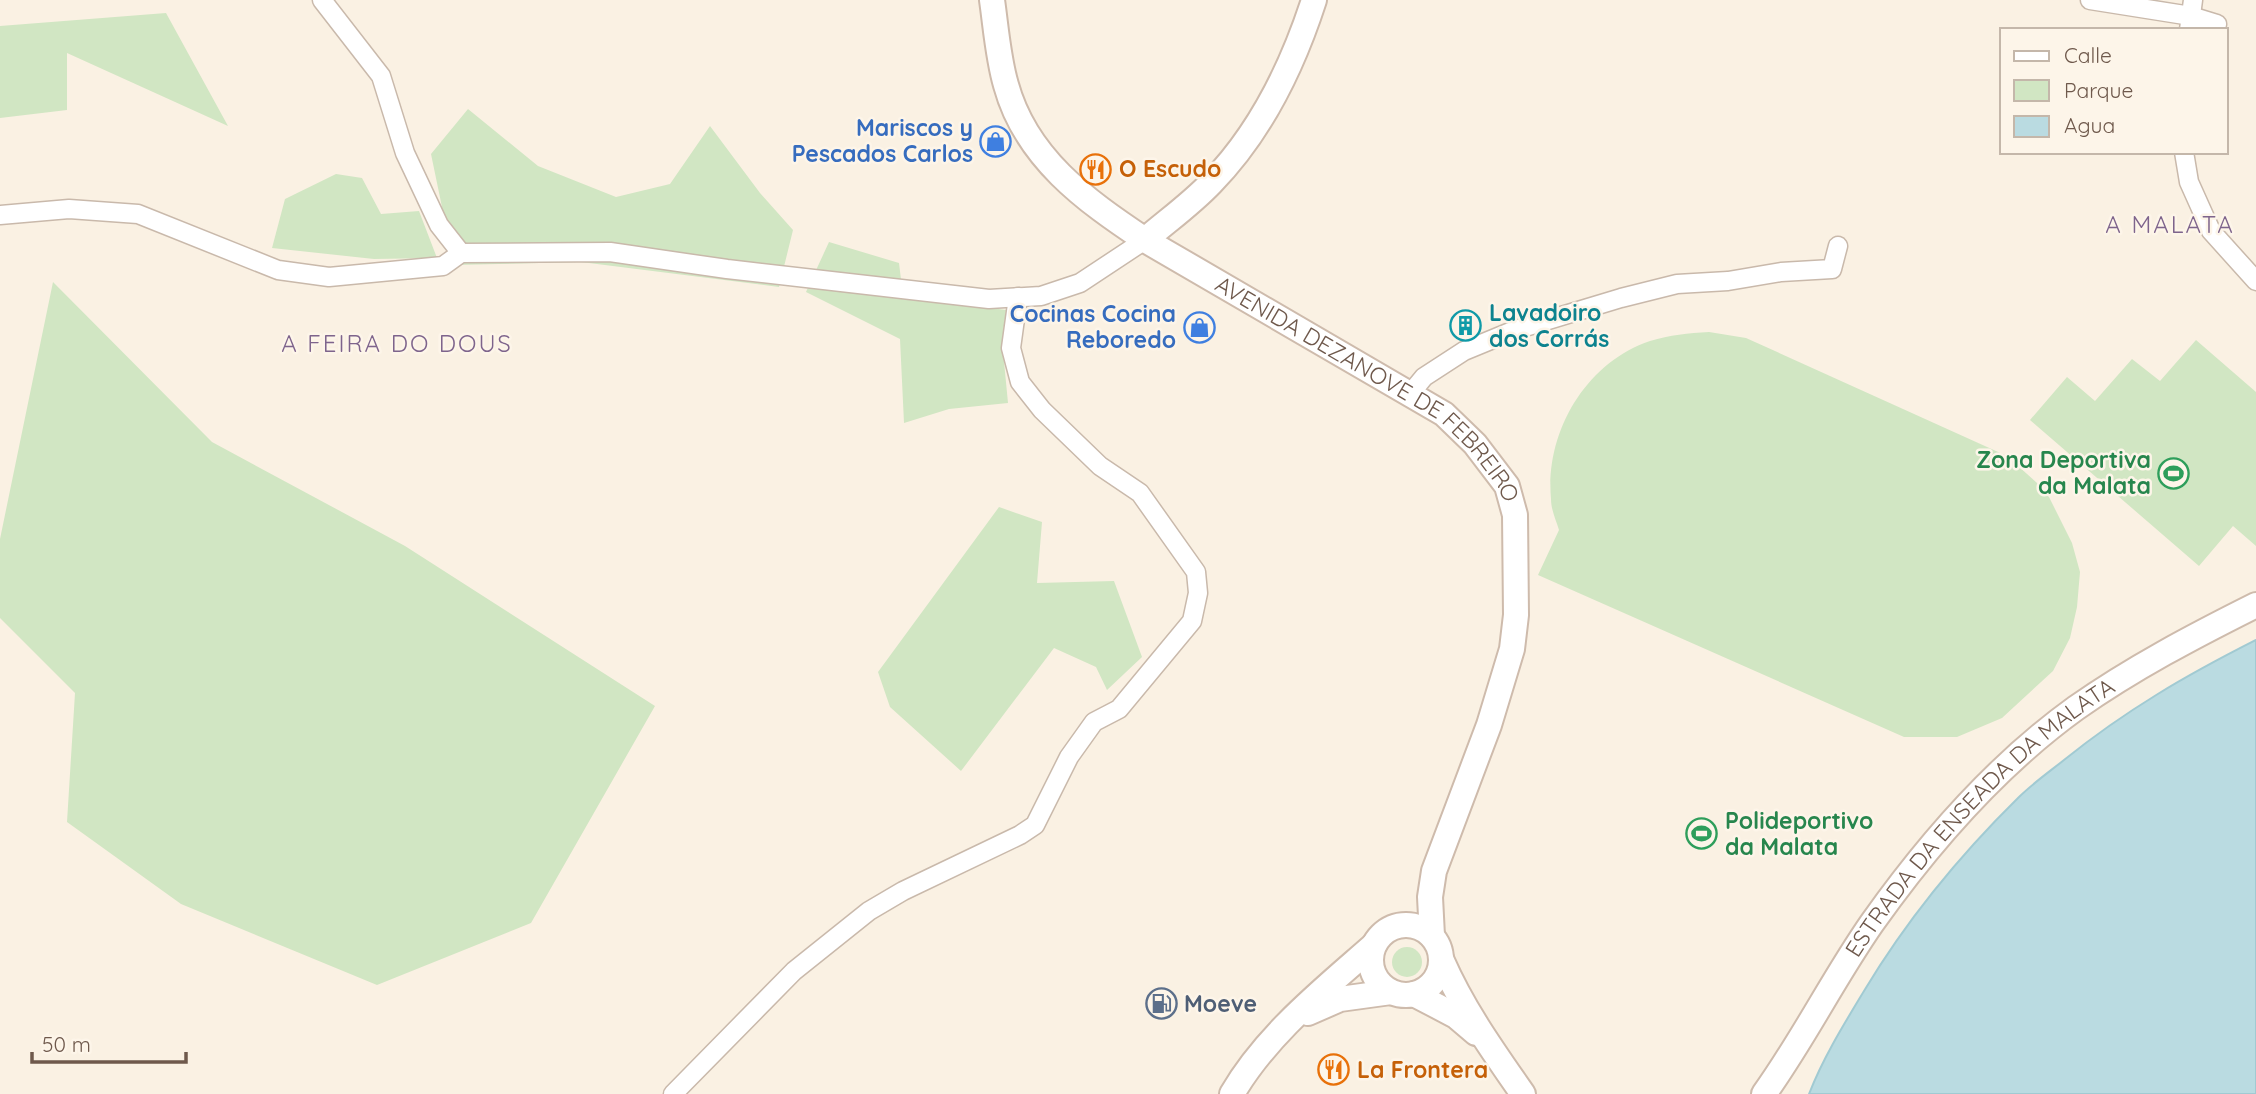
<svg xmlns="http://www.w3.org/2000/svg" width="2256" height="1094" font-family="Quicksand,sans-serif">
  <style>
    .green { fill: #d1e6c3 }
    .water { fill: #badbe1; stroke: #a1cad2; stroke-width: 2 }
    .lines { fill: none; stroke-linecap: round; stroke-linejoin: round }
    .street-casing { stroke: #c9b9ab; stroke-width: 21 }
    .secondary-casing { stroke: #cebbac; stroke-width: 28 }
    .street { stroke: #fff; stroke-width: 18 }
    .secondary { stroke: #fff; stroke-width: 24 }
    .labels { text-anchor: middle; stroke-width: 5; stroke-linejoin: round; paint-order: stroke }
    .shop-label { font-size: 23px; font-weight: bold; fill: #366cbe; stroke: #fdf5e9; text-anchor: end }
    .food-label { font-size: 23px; font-weight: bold; fill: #c56008; stroke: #fdf5e9; text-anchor: start }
    .culture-label { font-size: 23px; font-weight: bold; fill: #0d838f; stroke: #fdf5e9; text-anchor: start }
    .street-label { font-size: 23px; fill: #6f594c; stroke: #fdf5e9 }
    .leisure-label { font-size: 23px; font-weight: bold; fill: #27864d; stroke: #fdf5e9; text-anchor: end }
    .service-label { font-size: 23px; font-weight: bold; fill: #4e5e75; stroke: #fdf5e9; text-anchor: start }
    .neighbourhood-label { font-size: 24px; letter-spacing: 2px; fill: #7e648c; stroke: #fdf5e9 }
  </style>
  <rect width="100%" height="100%" fill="#faf1e3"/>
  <g class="green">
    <path d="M166 13 228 126 67 53V110L0 118V26Z"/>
    <path d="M468 109 538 166 616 197 670 184 710 126 760 193 793 230 779 287 581 262 454 265 431 154Z"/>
    <path d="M336 174 362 178 381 214 419 211 437 258 374 259 272 248 285 199Z"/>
    <path d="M829 242 899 263 903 296 1006 310 1002 341 1008 403 949 409 904 423 900 339 806 292Z"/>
    <path d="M53 282 212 442 405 546 655 706 531 923 377 985 181 904 67 822 75 693 0 618V539Z"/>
    <path d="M1709 332 1746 338 2007 456 2046 491 2072 543 2080 572 2077 607 2070 638 2053 671 2002 718 1957 737H1904L1538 575 1559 530C1556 520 1551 510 1551 499 1545 433 1585 363 1650 341 1670 335 1688 333 1709 332Z"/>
    <path d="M2196 340 2256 392V546L2233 526 2199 566 2030 420 2067 377 2095 401 2132 359 2160 381Z"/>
    <path d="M999 507 1042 522 1037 583 1114 581 1142 657 1107 690 1096 667 1054 648 961 771 890 707 878 672Z"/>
    <circle cx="1407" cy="962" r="15"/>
  </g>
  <path class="water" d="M2256 640V1094H1809C1823 1058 1844 1024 1864 991 1906 921 1960 855 2019 797 2032 784 2049 772 2064 760 2126 710 2185 676 2256 640Z"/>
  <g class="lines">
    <defs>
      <g id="street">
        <path d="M322 0 381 76 405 153 439 225 461 253"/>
        <path d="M2090 0 2191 16 2217 24"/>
        <path d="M2189 30 2193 0"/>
        <path d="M2184 152 2189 182 2211 231 2256 281"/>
        <path d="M0 215 69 209 138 214 278 270 329 277 443 266 461 253 610 252 727 269 989 299 1041 296 1080 283 1145 240"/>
        <path d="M1410 394 1424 377 1464 351 1515 330 1621 298 1677 284 1728 281 1781 272 1832 269 1838 246"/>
        <path d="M673 1094 794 971 869 911 903 891 1020 835 1035 825 1069 757 1094 722 1119 709 1192 621 1198 593 1196 572 1140 493 1100 466 1042 410 1020 382 1011 348 1018 297"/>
      </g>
      <g id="secondary">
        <path id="s1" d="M992 0C996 28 998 58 1006 85 1026 158 1085 200 1145 240L1444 414 1475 444 1507 486 1515 515 1516 615 1512 649 1489 725 1434 871 1430 897 1432 936"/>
        <path d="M1145 240C1167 221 1191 204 1211 183 1261 132 1292 68 1314 0"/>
        <circle cx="1406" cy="960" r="35"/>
        <path d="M1442 961C1463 1009 1493 1051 1523 1094"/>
        <path d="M1414 994 1456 1016 1476 1033"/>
        <path d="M1308 1013 1340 999 1391 992"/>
        <path d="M1232 1094C1266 1035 1324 989 1374 945"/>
        <path id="s2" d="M1764 1094C1803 1040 1833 979 1872 923 1928 844 1997 765 2076 708 2133 668 2194 636 2256 605"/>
      </g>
    </defs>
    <use href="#street" class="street-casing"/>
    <use href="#secondary" class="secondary-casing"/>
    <use href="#street" class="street"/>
    <use href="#secondary" class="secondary"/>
  </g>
  <defs>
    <symbol id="shop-ring" viewBox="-11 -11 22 22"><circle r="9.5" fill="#fdf5e9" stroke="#3f7fe0" stroke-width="1.5"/><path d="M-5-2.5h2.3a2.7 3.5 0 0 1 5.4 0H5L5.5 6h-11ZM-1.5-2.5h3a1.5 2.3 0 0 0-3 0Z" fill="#3f7fe0"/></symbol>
    <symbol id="restaurant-ring" viewBox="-11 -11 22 22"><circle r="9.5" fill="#fdf5e9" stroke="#e8710a" stroke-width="1.5"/><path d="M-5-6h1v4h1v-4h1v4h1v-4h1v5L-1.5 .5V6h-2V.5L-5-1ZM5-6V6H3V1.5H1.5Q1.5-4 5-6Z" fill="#e8710a"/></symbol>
    <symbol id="building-ring" viewBox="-11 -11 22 22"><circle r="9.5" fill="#fdf5e9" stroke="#0f9aa8" stroke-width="1.5"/><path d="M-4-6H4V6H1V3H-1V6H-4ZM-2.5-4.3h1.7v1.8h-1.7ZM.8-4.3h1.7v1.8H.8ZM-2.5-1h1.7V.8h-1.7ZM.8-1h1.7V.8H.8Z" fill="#0f9aa8"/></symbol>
    <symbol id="stadium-ring" viewBox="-11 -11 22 22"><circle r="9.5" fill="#fdf5e9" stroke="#2e9e5b" stroke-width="1.5"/><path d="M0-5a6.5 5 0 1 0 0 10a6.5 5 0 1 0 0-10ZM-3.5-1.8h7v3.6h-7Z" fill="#2e9e5b"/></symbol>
    <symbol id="fuel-ring" viewBox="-11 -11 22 22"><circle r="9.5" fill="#fdf5e9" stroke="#5c6f8a" stroke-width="1.5"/><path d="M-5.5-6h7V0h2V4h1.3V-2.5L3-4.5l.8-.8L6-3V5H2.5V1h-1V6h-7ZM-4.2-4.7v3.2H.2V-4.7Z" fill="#5c6f8a"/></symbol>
  </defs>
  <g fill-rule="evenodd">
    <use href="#shop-ring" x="978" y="124" width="35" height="35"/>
    <use href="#restaurant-ring" x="1078" y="152" width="35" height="35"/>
    <use href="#building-ring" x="1448" y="308" width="35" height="35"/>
    <use href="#shop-ring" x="1182" y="310" width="35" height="35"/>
    <use href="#stadium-ring" x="2156" y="456" width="35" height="35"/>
    <use href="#stadium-ring" x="1684" y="816" width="35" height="35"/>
    <use href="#fuel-ring" x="1144" y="986" width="35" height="35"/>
    <use href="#restaurant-ring" x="1316" y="1052" width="35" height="35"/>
  </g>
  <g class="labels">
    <g class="shop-label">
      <text x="973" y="136">Mariscos y<tspan x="973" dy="26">Pescados Carlos</tspan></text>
      <text x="1176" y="322">Cocinas Cocina<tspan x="1176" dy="26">Reboredo</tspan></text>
    </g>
    <g class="food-label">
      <text x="1119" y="177">O Escudo</text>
      <text x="1357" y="1078">La Frontera</text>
    </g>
    <g class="culture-label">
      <text x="1489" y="321">Lavadoiro<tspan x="1489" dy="26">dos Corrás</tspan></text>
    </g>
    <g class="street-label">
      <text dy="8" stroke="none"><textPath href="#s1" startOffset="570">AVENIDA DEZANOVE DE FEBREIRO</textPath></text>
      <text dy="8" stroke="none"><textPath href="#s2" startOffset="354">ESTRADA DA ENSEADA DA MALATA</textPath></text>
    </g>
    <g class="leisure-label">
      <text x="2151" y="468">Zona Deportiva<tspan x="2151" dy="26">da Malata</tspan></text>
      <text x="1725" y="829" text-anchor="start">Polideportivo<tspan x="1725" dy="26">da Malata</tspan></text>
    </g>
    <g class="service-label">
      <text x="1184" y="1012">Moeve</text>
    </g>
    <g class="neighbourhood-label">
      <text x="2170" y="233">A MALATA</text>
      <text x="397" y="352">A FEIRA DO DOUS</text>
    </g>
  </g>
  <rect x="2000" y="28" width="228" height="126" fill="#fdf5e9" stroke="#c4b7aa" stroke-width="2"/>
  <rect x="2014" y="51" width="35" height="10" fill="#ffffff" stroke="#c4b7aa" stroke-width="2"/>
  <text x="2064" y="63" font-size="21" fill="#6f594c">Calle</text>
  <rect x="2014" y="80" width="35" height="21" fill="#d1e6c3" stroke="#c4b7aa" stroke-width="2"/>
  <text x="2064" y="98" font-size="21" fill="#6f594c">Parque</text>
  <rect x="2014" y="116" width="35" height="21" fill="#badbe1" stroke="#c4b7aa" stroke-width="2"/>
  <text x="2064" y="133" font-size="21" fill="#6f594c">Agua</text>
  <path d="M32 1052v10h154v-10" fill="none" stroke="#6f594c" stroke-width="3.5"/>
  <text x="42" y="1052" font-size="21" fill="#6f594c" stroke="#fdf5e9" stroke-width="5" paint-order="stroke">50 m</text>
</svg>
